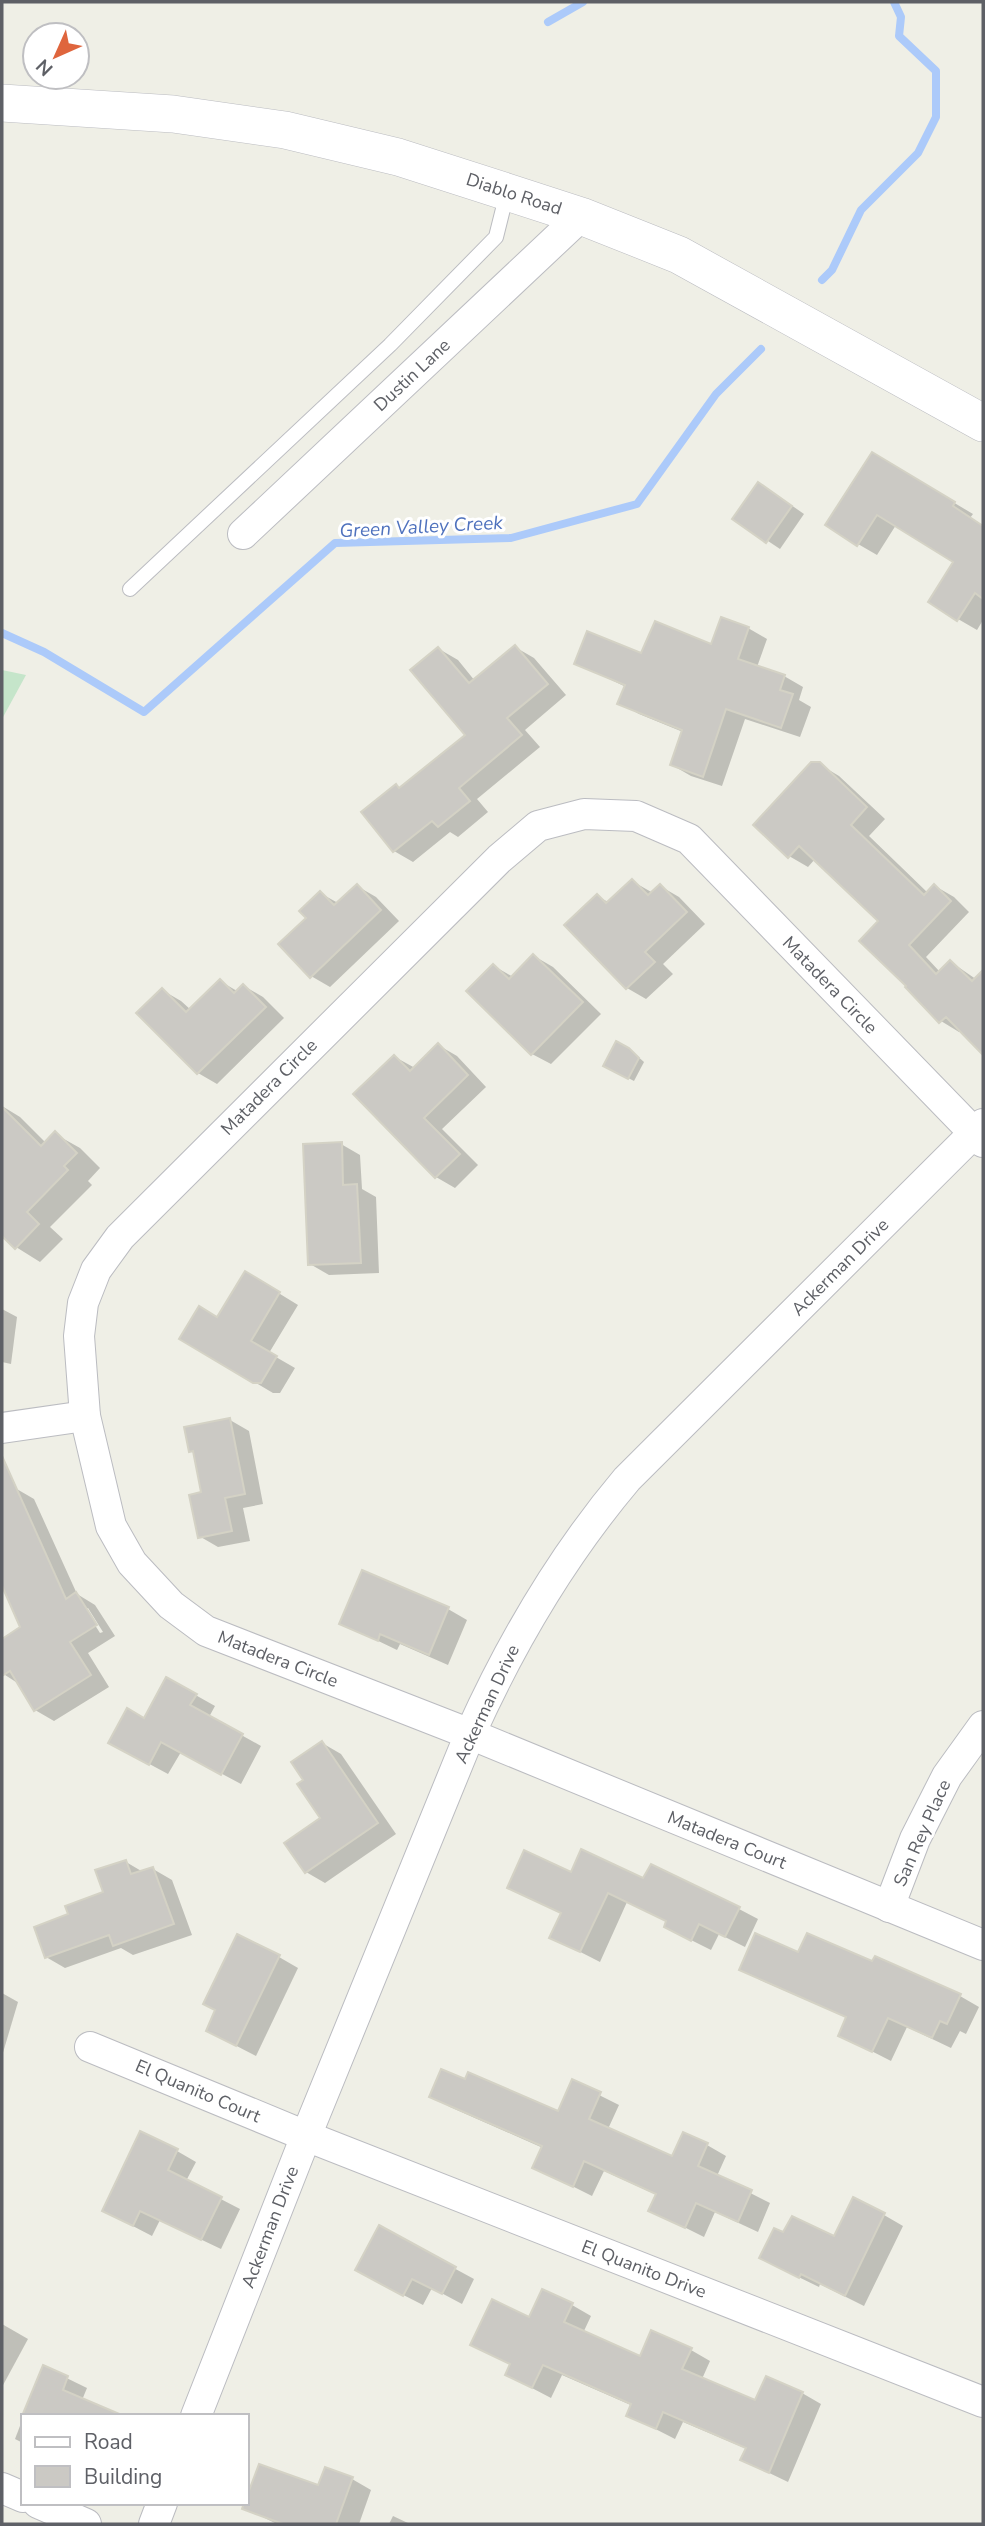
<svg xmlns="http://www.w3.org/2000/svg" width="985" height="2526" font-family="'Nunito Sans',sans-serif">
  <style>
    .green { fill: #c5e5ca }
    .shadow { fill: #0003; fill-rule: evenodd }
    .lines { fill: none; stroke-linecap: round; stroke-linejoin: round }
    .stream { stroke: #accafa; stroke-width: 8 }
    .building { fill: #cbc9c4; stroke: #d4d2c5; stroke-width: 2 }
    .service-casing { stroke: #bbbcc1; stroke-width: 16 }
    .minor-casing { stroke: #bbbcc1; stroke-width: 32 }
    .tertiary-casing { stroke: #bbbcc1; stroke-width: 38 }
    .service { stroke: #fff; stroke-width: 14 }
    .minor { stroke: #fff; stroke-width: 30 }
    .tertiary { stroke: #fff; stroke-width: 37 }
    .labels { text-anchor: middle; stroke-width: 6; stroke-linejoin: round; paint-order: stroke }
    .street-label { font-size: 18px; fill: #5e6066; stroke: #fff }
    .water-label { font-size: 19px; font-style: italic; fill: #4f72bd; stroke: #fff }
  </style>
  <rect width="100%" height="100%" fill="#efefe6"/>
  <path class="green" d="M2 670 26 675 2 719Z"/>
  <g class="shadow">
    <path d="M872 454 973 514 970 518 983 527V620L977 630 958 619 955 562 896 525 877 555 858 544Z"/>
    <path d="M771 491 804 514 780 549 735 519Z"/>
    <path d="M748 628 767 639 757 667 784 676 803 687 799 700 811 707 800 737 745 719 722 786 691 776 672 765 683 732 639 714 620 703 626 687 576 663 712 646Z"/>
    <path d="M515 647 534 658 566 695 525 730 540 747 477 799 488 812 458 837 450 832 413 862 394 851 363 813 396 786 400 789 467 735 439 649 458 660 475 681Z"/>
    <path d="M819 764 839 776 885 819 869 836 928 893 935 886 954 897 969 912 926 957 940 972 951 962 983 984V1052L962 1030 959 1032 941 1021 881 921 815 859 808 867 789 856Z"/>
    <path d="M632 881 653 893 660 886 679 897 705 924 663 964 673 974 646 999 627 988 567 925 597 896 610 903Z"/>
    <path d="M357 886 376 897 399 921 330 987 311 976 308 918 320 893 338 903Z"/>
    <path d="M534 956 553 967 601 1014 551 1064 532 1054 494 966 513 977Z"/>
    <path d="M220 981 237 991 244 986 263 997 284 1018 217 1084 198 1073 139 1013 162 990 181 1001 191 1010Z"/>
    <path d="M617 1044 635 1054 644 1062 634 1081 605 1066Z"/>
    <path d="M438 1045 457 1056 486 1087 442 1129 478 1165 455 1188 436 1177 395 1057 415 1068Z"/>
    <path d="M2 1106 20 1117 46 1143 55 1134 80 1148 100 1168 88 1181 92 1185 50 1227 63 1239 40 1262 16 1247 2 1233Z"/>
    <path d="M341 1144 360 1155 362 1189 376 1197 379 1273 329 1275 310 1264Z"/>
    <path d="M246 1273 298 1305 269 1353 295 1368 280 1393H273L181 1338 218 1319Z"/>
    <path d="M2 1309 17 1317 11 1364 2 1362Z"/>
    <path d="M230 1420 249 1431 263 1504 243 1508 250 1541 218 1547 199 1536 203 1494 195 1453 190 1451Z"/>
    <path d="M15 1488 34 1499 77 1594 95 1605 115 1636 88 1653 109 1687 54 1721 35 1710 19 1684 2 1673V1641L22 1628 2 1582V1494ZM84 1608H88L103 1632 100 1633Z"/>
    <path d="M363 1572 448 1609 467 1620 448 1665 400 1644 397 1650 341 1623Z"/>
    <path d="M167 1679 215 1706 209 1717 261 1746 241 1784 181 1752 168 1774 129 1753Z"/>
    <path d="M322 1743 341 1754 396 1834 325 1883 306 1872 323 1818 306 1780Z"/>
    <path d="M126 1862 143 1872 153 1869 172 1880 192 1935 133 1955 121 1948 65 1968 46 1957 70 1915 105 1893Z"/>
    <path d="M572 1874 644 1881 739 1909 758 1919 745 1947 719 1934 711 1950 685 1937 668 1922 627 1902 600 1962 551 1937 562 1914 509 1887Z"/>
    <path d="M799 1954 873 1963 876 1958 960 1996 979 2007 966 2034 960 2031 951 2048 907 2027 891 2061 840 2035 848 2018 760 1980 742 1969Z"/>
    <path d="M279 1957 298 1968 256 2056 227 2041Z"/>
    <path d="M2 1993 18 2002 2 2056Z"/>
    <path d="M573 2082 619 2105 608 2129 673 2159 707 2145 726 2156 717 2176 770 2203 758 2232 715 2212 704 2237 650 2210 657 2195 604 2171 592 2196 534 2167 543 2148 450 2107 431 2096 559 2114Z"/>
    <path d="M177 2151 196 2162 186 2181 240 2209 221 2249 160 2220 152 2236 104 2211Z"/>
    <path d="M884 2215 903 2226 864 2306 820 2284 819 2287 780 2268 784 2235 835 2239Z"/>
    <path d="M380 2228 474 2279 462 2304 432 2288 423 2305 376 2281Z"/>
    <path d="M572 2305 591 2316 583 2333 640 2358 691 2350 710 2361 702 2379 756 2403 802 2393 821 2404 788 2482 742 2460 747 2449 683 2422 675 2439 628 2415 633 2406 562 2375 551 2398 507 2375 511 2365 472 2345 530 2319Z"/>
    <path d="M2 2324 28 2339 2 2387Z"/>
    <path d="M44 2367 87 2388 82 2400 24 2416Z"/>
    <path d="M23 2418V2443L15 2439Z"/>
    <path d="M260 2466 319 2487 352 2479 371 2490 359 2524H277L244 2508Z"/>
    <path d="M393 2516 410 2524H389Z"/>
  </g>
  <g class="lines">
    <g class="stream">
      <path d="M548 22 583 2"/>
      <path d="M822 280 832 270 861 210 918 153 936 117V71L899 36 901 17 894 2"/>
      <path d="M2 633 44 652 144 712 335 543 511 538 637 504 716 394 761 349"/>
    </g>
  </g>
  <g class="building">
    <path d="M872 452 955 502 953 506 983 526V599L975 593 957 621 928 602 953 562 877 515 857 546 825 525Z"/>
    <path d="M758 482 792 506 766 543 732 519Z"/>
    <path d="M721 617 749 627 738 659 785 675 780 690 793 694 781 728 726 709 703 777 670 765 682 730 617 704 625 685 574 664 587 631 641 653 655 621 711 644Z"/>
    <path d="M515 645 548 684 507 718 522 735 459 788 470 801 438 827 432 821 393 852 361 812 396 784 399 788 465 735 410 670 438 647 469 683Z"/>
    <path d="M811 762H820L867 807 851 825 924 895 934 884 951 901 909 945 936 974 950 960 972 981 983 970V1055L946 1017 939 1023 905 987 906 986 859 941 878 921 799 846 788 858 753 825Z"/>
    <path d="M632 879 648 895 660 884 687 912 645 952 655 962 626 989 564 925 597 894 606 903Z"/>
    <path d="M357 884 381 910 310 978 278 944 306 918 299 911 320 891 334 905Z"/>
    <path d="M533 954 583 1002 531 1055 466 991 493 964 509 979Z"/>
    <path d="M220 979 234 993 243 984 266 1007 197 1074 136 1013 162 988 186 1012Z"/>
    <path d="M616 1041 629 1048 639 1058 628 1079 603 1066Z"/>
    <path d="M438 1043 468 1075 424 1118 460 1154 435 1178 353 1094 394 1055 410 1071Z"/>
    <path d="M2 1107 41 1146 55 1131 77 1153 64 1166 68 1170 27 1212 39 1224 15 1249 2 1236Z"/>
    <path d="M342 1142 343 1185 357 1184 361 1263 308 1265 303 1144Z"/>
    <path d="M245 1271 280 1292 251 1341 277 1356 261 1383H253L179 1339 199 1306 217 1317Z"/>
    <path d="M230 1418 245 1494 225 1498 232 1531 198 1538 189 1495 201 1492 193 1451 189 1452 184 1427Z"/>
    <path d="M2 1456 66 1599 76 1592 97 1625 70 1642 91 1675 34 1711 10 1671 2 1676V1639L20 1627 2 1586Z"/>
    <path d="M362 1570 449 1607 429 1655 380 1634 378 1641 339 1624Z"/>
    <path d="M166 1677 197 1694 190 1705 243 1734 221 1775 161 1742 149 1765 108 1743 127 1708 144 1718Z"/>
    <path d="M322 1741 378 1823 305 1873 284 1843 320 1818 297 1784 303 1780 291 1762Z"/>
    <path d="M581 1849 643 1878 651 1864 740 1907 725 1937 699 1924 691 1941 664 1927 666 1921 608 1893 580 1952 549 1938 561 1913 507 1888 524 1850 571 1872Z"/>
    <path d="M126 1860 131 1874 153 1867 174 1924 113 1946 109 1935 45 1958 34 1927 68 1914 65 1906 103 1892 95 1870Z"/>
    <path d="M755 1933 798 1952 807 1933 872 1961 875 1956 961 1994 947 2024 940 2021 932 2038 888 2018 872 2052 838 2036 846 2017 739 1970Z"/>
    <path d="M237 1934 280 1955 236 2046 206 2031 215 2010 203 2004Z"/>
    <path d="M441 2069 465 2079 468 2072 558 2111 572 2079 601 2092 589 2119 672 2156 683 2132 708 2143 698 2166 752 2190 738 2222 696 2203 685 2228 648 2211 656 2194 584 2161 573 2187 532 2168 542 2146 429 2097Z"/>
    <path d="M140 2131 178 2149 168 2170 222 2197 201 2240 140 2211 133 2226 102 2211Z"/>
    <path d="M853 2197 885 2213 845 2296 801 2274 799 2278 759 2258 774 2228 783 2232 792 2216 834 2236Z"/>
    <path d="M379 2225 456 2267 442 2294 412 2279 403 2296 355 2270Z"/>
    <path d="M542 2289 573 2303 564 2322 640 2356 651 2330 692 2348 682 2369 755 2400 766 2376 803 2392 769 2473 740 2460 746 2448 663 2412 656 2429 626 2416 631 2404 543 2365 532 2388 505 2375 510 2364 470 2345 492 2299 529 2317Z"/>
    <path d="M43 2365 68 2376 63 2390 124 2416H22Z"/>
    <path d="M259 2464 318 2485 325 2467 353 2477 336 2524H283L242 2509 244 2503H247V2496Z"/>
  </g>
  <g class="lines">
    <defs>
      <path id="service" d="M130 589 390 345 496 237 507 193"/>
      <g id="minor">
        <path d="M243 534 581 216"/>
        <path d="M983 1142 689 839 636 816 584 814 538 826 499 859 120 1237 96 1270 83 1303 79 1336 85 1416 111 1526 132 1563 171 1605 206 1631 470 1734 983 1945"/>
        <path d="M2 1428 85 1416"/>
        <path d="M889 1907 915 1839 947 1776 983 1726"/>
        <path d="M90 2047 306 2136 983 2402"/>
        <path d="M196 2416 306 2136 470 1734C511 1643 562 1556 627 1479L983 1124"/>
        <path d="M2 2488 23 2497"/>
        <path d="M38 2503 86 2524"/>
        <path d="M154 2524 162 2503"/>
      </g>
      <path id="tertiary" d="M2 103 173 114 285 130 398 157 507 192 581 216 679 255 983 423"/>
    </defs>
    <use href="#service" class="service-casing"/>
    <use href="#minor" class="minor-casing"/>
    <use href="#tertiary" class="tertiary-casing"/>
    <use href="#service" class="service"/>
    <use href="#minor" class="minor"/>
    <use href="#tertiary" class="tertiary"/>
  </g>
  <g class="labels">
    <g class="street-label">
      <text transform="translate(514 194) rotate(18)" y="6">Diablo Road</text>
      <text transform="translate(412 375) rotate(-43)" y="6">Dustin Lane</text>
      <text transform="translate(830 985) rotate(46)" y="6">Matadera Circle</text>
      <text transform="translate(269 1087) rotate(-45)" y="6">Matadera Circle</text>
      <text transform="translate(840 1267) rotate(-45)" y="6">Ackerman Drive</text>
      <text transform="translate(278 1659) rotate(21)" y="6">Matadera Circle</text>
      <text transform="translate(487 1704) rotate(-65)" y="6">Ackerman Drive</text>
      <text transform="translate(922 1833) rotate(-66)" y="6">San Rey Place</text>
      <text transform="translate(727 1840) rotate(22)" y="6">Matadera Court</text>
      <text transform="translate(198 2091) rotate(23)" y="6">El Quanito Court</text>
      <text transform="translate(270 2227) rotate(-69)" y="6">Ackerman Drive</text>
      <text transform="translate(644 2269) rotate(21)" y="6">El Quanito Drive</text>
    </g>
    <g class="water-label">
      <text transform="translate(421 526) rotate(-3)" y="7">Green Valley Creek</text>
    </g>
  </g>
  <rect width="985" height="2526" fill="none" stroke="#5e6066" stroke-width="7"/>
  <rect x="21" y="2414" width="228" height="91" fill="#ffffff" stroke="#bfbfc2" stroke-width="2"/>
  <rect x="35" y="2437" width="35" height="10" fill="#ffffff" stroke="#bfbfc2" stroke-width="2"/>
  <text x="84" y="2449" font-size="21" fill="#5e6066">Road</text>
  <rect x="35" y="2466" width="35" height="21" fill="#cbc9c4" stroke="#bfbfc2" stroke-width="2"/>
  <text x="84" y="2484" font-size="21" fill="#5e6066">Building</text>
  <g transform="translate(56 56) rotate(225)"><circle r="33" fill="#ffffff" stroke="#bfbfc2" stroke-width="2"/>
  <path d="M0-5L12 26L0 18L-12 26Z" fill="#df653d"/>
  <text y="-10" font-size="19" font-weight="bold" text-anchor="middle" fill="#5e6066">N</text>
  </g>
</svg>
